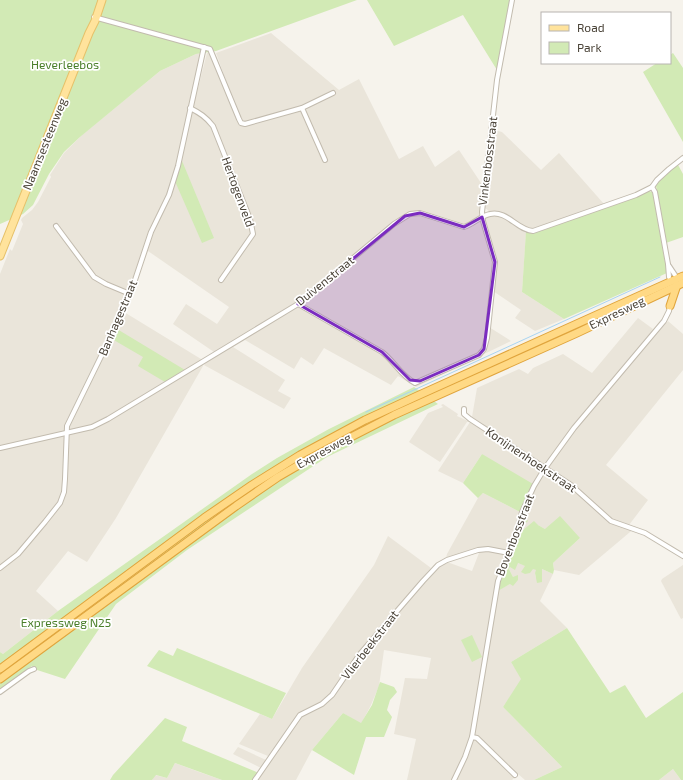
<svg xmlns="http://www.w3.org/2000/svg" width="683" height="780" font-family="'Exo 2',sans-serif">
  <style>
    .residential { fill: #eae5da }
    .green { fill: #d2eab5 }
    .lines { fill: none; stroke-linecap: round; stroke-linejoin: round }
    .stream { stroke: #a9d4f2; stroke-width: 1 }
    .minor-casing { stroke: #c2bbae; stroke-width: 6 }
    .primary-casing { stroke: #e6c16a; stroke-width: 9 }
    .trunk-casing { stroke: #e0a43c; stroke-width: 9 }
    .minor { stroke: #fff; stroke-width: 4 }
    .primary { stroke: #ffe39c; stroke-width: 7 }
    .trunk { stroke: #ffd985; stroke-width: 7 }
    .marked { fill: #7b2cbf; fill-opacity: 0.2; stroke: #7b2cbf; stroke-width: 3; stroke-linejoin: round }
    .labels { text-anchor: middle; stroke-width: 3.5; stroke-linejoin: round; paint-order: stroke }
    .park-label { font-size: 12px; fill: #4a7f2a; stroke: #fff }
    .street-label { font-size: 12px; fill: #4b4439; stroke: #fff }
  </style>
  <rect width="100%" height="100%" fill="#f6f3ec"/>
  <g class="residential">
    <path d="M271 33 339 90 359 79 399 159 423 146 435 167 459 150 483 186 479 216 470 222 471 226 479 221 482 222 488 216 489 211 485 208 494 130 502 132 541 170 559 153 604 204 556 221 530 229 512 219 509 221 526 233 522 292 564 319 535 331 515 318 521 310 493 291 489 327 511 341 416 387 398 376 391 385 324 348 313 365 301 357 294 369 245 340 233 347 285 380 278 391 291 398 284 409 204 365 214 352 173 324 186 304 217 324 229 307 148 251 124 312 201 359 203 366 116 518 87 562 68 551 36 591 58 611 3 654 0 652V274L10 249 12 251 23 224 21 220 22 218 32 210 38 202 51 177 50 175 64 153 82 135 160 71 196 54 201 53 193 88H198L207 53H209L224 89H229L216 53Z"/>
    <path d="M638 318 653 329 638 350 640 353 668 321 683 334V370L606 465 648 500 629 525 636 527 579 575 554 570 553 563 580 538 545 529 538 525 523 530 522 526 528 506 482 454 463 483 438 471 470 422H467L440 462 409 442 428 413 443 407 441 405 443 404 458 414 457 416 470 422 481 429 483 424 472 417 477 388 519 369 528 374 533 368 563 354 592 373Z"/>
    <path d="M483 493 520 512 516 536 496 591 510 584 513 577 509 569 510 567 518 563 537 570 535 573 536 578 542 582V569L553 574 540 601 567 628 511 662 522 679 503 707 562 767 534 780H525L518 774 512 780H407L416 739 394 734 405 678 427 679 431 658 384 650 379 686 371 705 361 724 343 713 312 750 296 780H257L278 750 275 747 268 756 239 744 260 714 272 719 302 668 374 565 388 536 431 568 417 584 421 587 435 571 445 563 447 564V562L472 571 479 553V548L446 558 447 554 478 498Z"/>
    <path d="M683 565V618L681 619 661 581 662 579Z"/>
    <path d="M238 747 266 760H267L261 768 233 754Z"/>
    <path d="M175 763 199 772 222 780H152L155 775 167 778Z"/>
    <path d="M673 769 681 780H659Z"/>
  </g>
  <g class="green">
    <path d="M0 0H357L216 51 196 54 160 71 80 137 64 152 49 174 33 205 23 214 0 224Z"/>
    <path d="M367 0H510L497 70 463 15 394 46Z"/>
    <path d="M673 53 683 68V142L643 72 657 63H670V55Z"/>
    <path d="M180 156 214 238 202 243 174 179Z"/>
    <path d="M677 163 683 174V237L666 243 656 186V183Z"/>
    <path d="M649 191 652 192 653 194 667 273 564 319 522 292 526 231C538 235 564 222 574 217Z"/>
    <path d="M117 329 185 370 165 382 138 366 143 357 112 339Z"/>
    <path d="M414 387 438 404 327 457 187 550 116 604 65 679 34 669 32 666 0 691V652L3 654 58 611 252 474 277 458 329 429Z"/>
    <path d="M482 454 533 484 526 504 528 506 524 516 528 521 522 526 523 530 534 521 538 525 545 529 560 516 580 538 553 563 554 570 553 574 542 569V582L537 583 535 573 536 570 533 569 530 573 525 574 521 572 525 566 518 563 515 570 510 567 509 569 513 577 518 575V580L513 586 510 584 496 592 516 536 520 512 483 493 478 498 463 483Z"/>
    <path d="M567 628 610 693 625 685 646 718 683 692V780H681L673 769 659 780H534L562 767 503 707 521 679 511 662Z"/>
    <path d="M472 635 482 657 472 662 461 640Z"/>
    <path d="M177 648 286 693 272 719 147 666 159 650 173 656Z"/>
    <path d="M380 682 394 687 397 692 390 700 387 710 392 717 384 737H366L354 775 312 750 343 713 361 723 372 705Z"/>
    <path d="M165 718 187 727 182 741 259 773 253 780H222L175 763 167 778 156 775 152 780H110L113 775Z"/>
  </g>
  <g class="lines">
    <path class="stream" d="M366 412 660 277"/>
    <defs>
      <g id="minor">
        <path d="M94 17 210 49 239 119 241 123 245 124 302 108 333 93"/>
        <path d="M190 108C200 113 206 117 213 126L250 219 253 234 221 280"/>
        <path d="M302 108 325 160"/>
        <path d="M652 187 655 192 668 264 669 277"/>
        <path d="M56 226 94 277 106 284 130 294"/>
        <path d="M669 266 675 275"/>
        <path d="M298 304 382 352C394 361 401 376 415 383L479 355 484 349 487 338 495 262 483 221 482 212 497 80 512 0"/>
        <path d="M464 409V414L470 419 571 485 611 521 645 533 683 556"/>
        <path d="M0 448 92 427 108 419 298 304 394 224 410 214 420 213 464 227C474 224 480 216 490 214 507 210 517 230 533 231L636 195 652 187 657 180 669 169 683 158"/>
        <path d="M0 568 18 554 45 522 60 503 64 492 65 479 67 426 111 336 132 289 151 232 169 195 178 166 204 47"/>
        <path d="M0 692 29 671 34 669"/>
        <path d="M472 737 477 738 515 775"/>
        <path d="M255 780 300 715 322 704 332 695 360 654 423 581 438 565 447 560 478 550 488 549 509 553"/>
        <path d="M454 780 465 757 472 737 498 581 516 536 522 512 534 486 545 468 574 428 664 321 669 311 670 306"/>
      </g>
      <path id="primary" d="M0 256 89 33 95 21 102 0"/>
      <g id="trunk">
        <path d="M670 306 677 285"/>
        <path d="M0 669 204 518 252 485 300 455 365 420 417 396 683 276"/>
        <path d="M0 679 236 506 278 477 316 455 394 415 577 333 683 283"/>
      </g>
    </defs>
    <use href="#minor" class="minor-casing"/>
    <use href="#primary" class="primary-casing"/>
    <use href="#trunk" class="trunk-casing"/>
    <use href="#minor" class="minor"/>
    <use href="#primary" class="primary"/>
    <use href="#trunk" class="trunk"/>
  </g>
  <path class="marked" d="M420 213 464 227 482 217 495 262 484 349 479 355 420 381 410 380 382 352 298 304 405 216Z"/>
  <g class="labels">
    <g class="park-label">
      <text x="65" y="69">Heverleebos</text>
      <text x="66" y="627">Expressweg N25</text>
    </g>
    <g class="street-label">
      <text transform="translate(45 144) rotate(-68)" y="4">Naamsesteenweg</text>
      <text transform="translate(488 161) rotate(-83)" y="4">Vinkenbosstraat</text>
      <text transform="translate(238 192) rotate(70)" y="4">Hertogenveld</text>
      <text transform="translate(325 281) rotate(-39)" y="4">Duivenstraat</text>
      <text transform="translate(617 313) rotate(-26)" y="4">Expresweg</text>
      <text transform="translate(118 318) rotate(-67)" y="4">Banhagestraat</text>
      <text transform="translate(324 451) rotate(-29)" y="4">Expresweg</text>
      <text transform="translate(531 460) rotate(34)" y="4">Konijnenhoekstraat</text>
      <text transform="translate(515 535) rotate(-69)" y="4">Bovenbosstraat</text>
      <text transform="translate(370 645) rotate(-52)" y="4">Vlierbeekstraat</text>
    </g>
  </g>
  <rect x="541" y="12" width="130" height="52" fill="#ffffff" stroke="#b7b4b0"/>
  <rect x="549" y="25" width="20" height="6" fill="#ffe39c" stroke="#b7b4b0"/>
  <text x="577" y="32" font-size="12" fill="#4b4439">Road</text>
  <rect x="549" y="42" width="20" height="12" fill="#d2eab5" stroke="#b7b4b0"/>
  <text x="577" y="52" font-size="12" fill="#4b4439">Park</text>
</svg>
